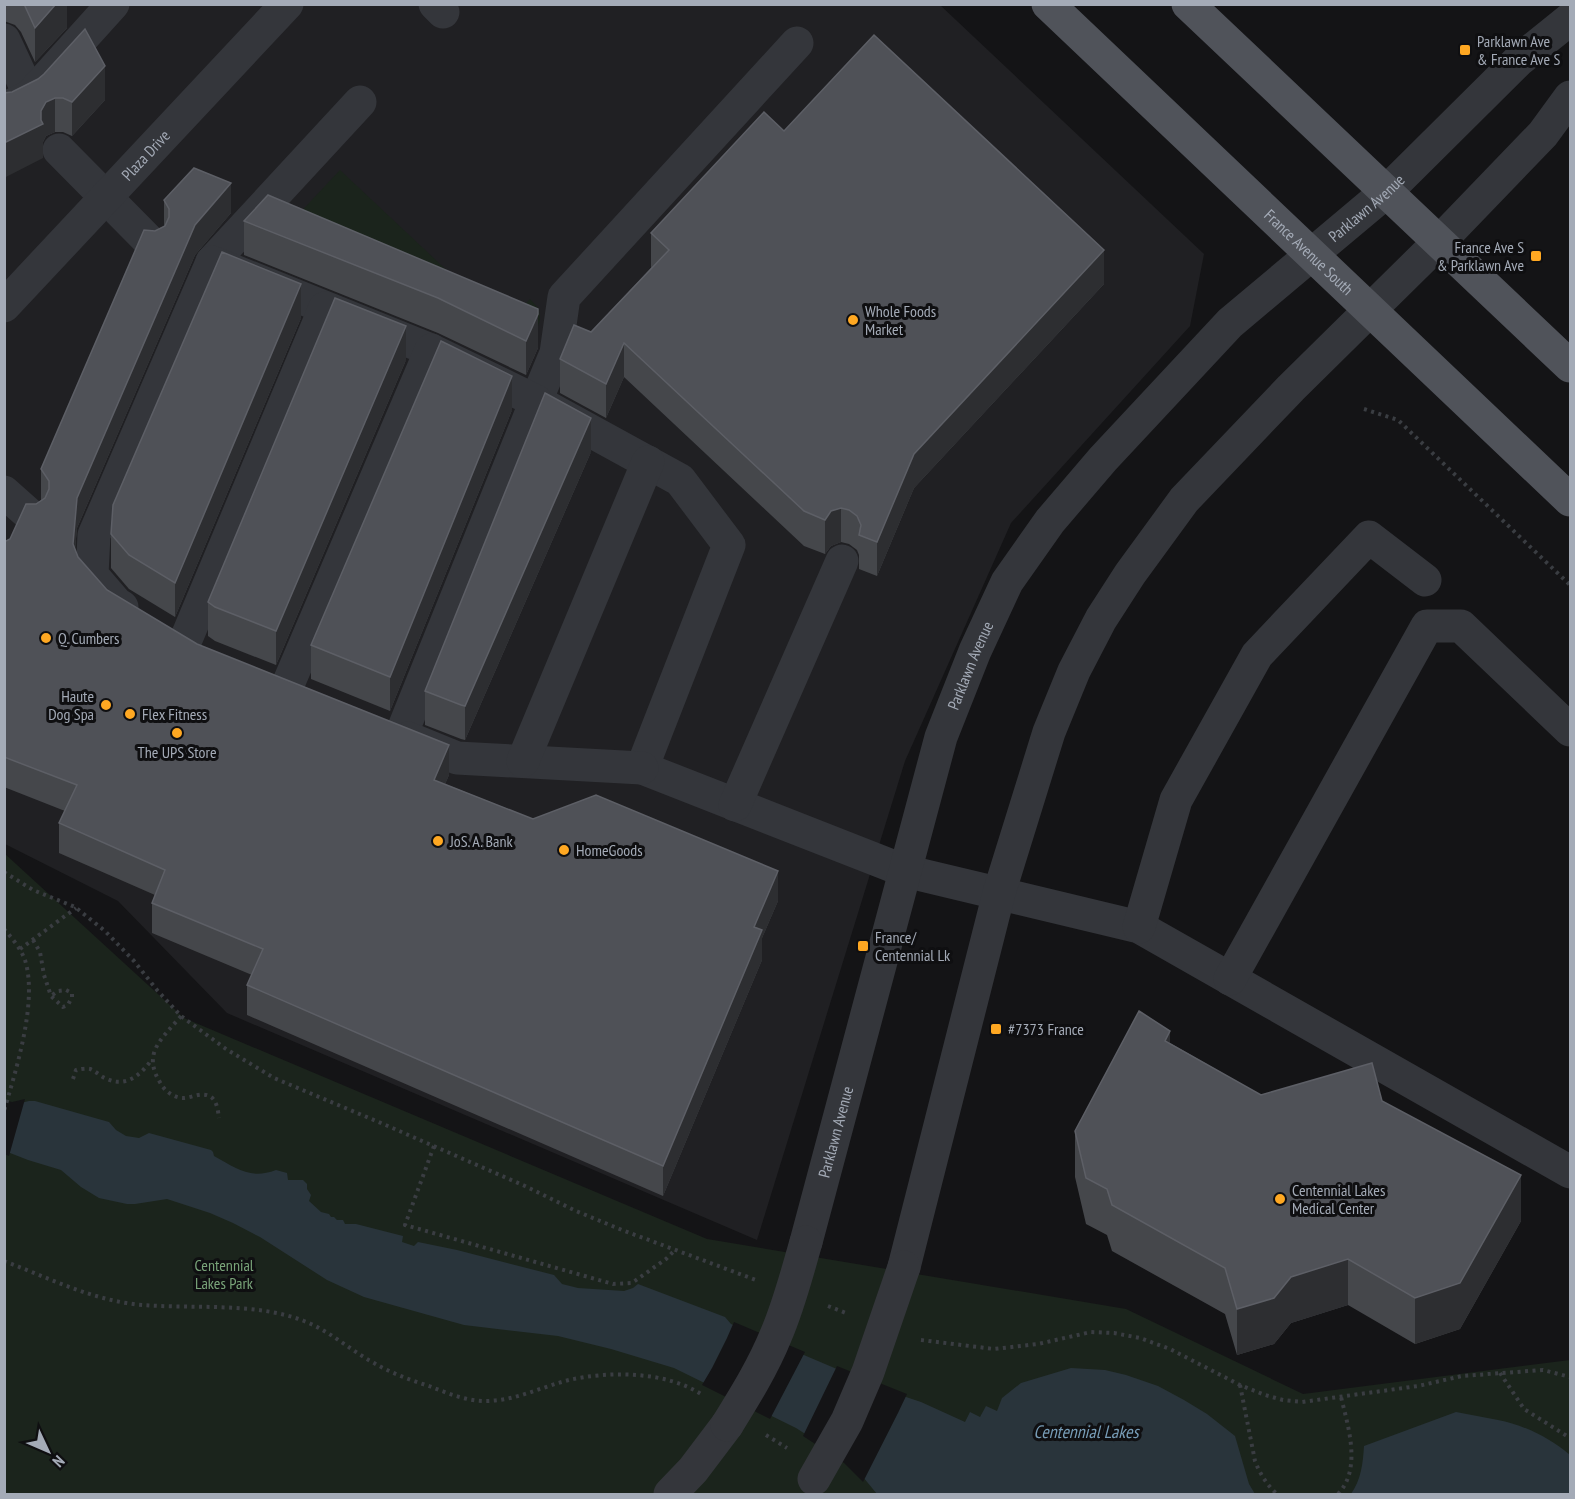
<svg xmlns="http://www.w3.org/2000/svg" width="1575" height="1499" font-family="'PT Sans Narrow',sans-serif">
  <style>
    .built { fill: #202023 }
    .green { fill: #1b241c }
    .water { fill: #29343b }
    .pier { fill: #141416 }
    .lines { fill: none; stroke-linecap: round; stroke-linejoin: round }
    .path { stroke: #3a3d42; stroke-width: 4; stroke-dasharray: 3 4.5; stroke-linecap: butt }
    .minor { stroke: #34363b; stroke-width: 33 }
    .major { stroke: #50535a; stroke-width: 33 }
    .minor-bridge { stroke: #34363b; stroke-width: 33 }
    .wall { fill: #45474b }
    .shaded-wall { fill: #2d2e31 }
    .building { fill: #4f5157; stroke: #5d5f66; stroke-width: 1.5 }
    .poi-dot { fill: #ffa822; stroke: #0f0f11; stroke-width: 2 }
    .labels { text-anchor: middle; stroke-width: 6; stroke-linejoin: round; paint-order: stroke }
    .poi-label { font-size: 16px; fill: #a4abb7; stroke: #0f0f11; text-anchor: start }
    .street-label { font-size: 16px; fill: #a4abb7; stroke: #0f0f11 }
    .park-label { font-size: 16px; fill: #79a479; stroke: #0f0f11 }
    .water-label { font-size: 18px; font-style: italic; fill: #779cb6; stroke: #0f0f11 }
  </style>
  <rect width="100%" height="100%" fill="#141416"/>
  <path class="built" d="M5 5H940L1204 254 1190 326 1011 523 905 761 757 1240 227 1013 118 901 5 844 4 544 8 541 4 537Z"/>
  <g class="green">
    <path d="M340 170 505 325 530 299 539 309 540 320 533 341 280 234Z"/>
    <path d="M4 853 184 1018 707 1239 1126 1309 1303 1394 1570 1360V1494H5Z"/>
  </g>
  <g class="water">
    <path d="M29 1101H35L109 1122 116 1130 126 1136 139 1138 149 1133 211 1150 213 1152 214 1156C236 1168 250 1180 276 1170L287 1173 288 1180H303L307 1184V1189L311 1195 309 1201 321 1212 329 1214 331 1217H334L337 1220H343L345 1224H356L403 1236 402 1242 414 1246 418 1242 457 1250 554 1275 562 1284 578 1288 624 1291 633 1288 638 1284 725 1317 731 1324 891 1392 921 1402 965 1422 970 1412 980 1417 986 1406 997 1411 1002 1398 1021 1383 1071 1368 1105 1370 1126 1375 1158 1386 1184 1400 1207 1414 1235 1436 1249 1484 1255 1494H877L863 1477 821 1444 796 1428 674 1368 611 1349 558 1336 464 1325 364 1297 327 1280 260 1237 233 1223 210 1213 167 1199 135 1204H127L99 1198 81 1187 61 1170 28 1160 5 1151 4 1103 12 1105Z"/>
    <path d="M1456 1412C1470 1415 1484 1417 1498 1420 1524 1425 1550 1438 1570 1455V1494H1351C1361 1480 1363 1463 1364 1446Z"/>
  </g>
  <g class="pier">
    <path d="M25 1099 9 1156 4 1154V1100L12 1102Z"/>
    <path d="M734 1322 805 1352 770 1419 702 1385 712 1368 727 1338Z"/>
    <path d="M837 1366 907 1394 898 1413 863 1482 844 1463 803 1436Z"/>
  </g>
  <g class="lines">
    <g class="path">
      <path d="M1364 409 1398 420 1570 585"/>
      <path d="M4 872 33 890 75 907 105 931 134 961 157 990 181 1016 226 1049 274 1078 381 1123 525 1186 576 1211 622 1230 756 1280"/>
      <path d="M4 929C12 938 21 949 25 960 38 1001 16 1070 4 1111"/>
      <path d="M33 940 40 952 44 975 51 996 63 1007 68 1005 72 997V993L66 990 58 991 51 996"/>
      <path d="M20 949 76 908"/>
      <path d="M181 1016C162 1039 141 1053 161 1084 165 1091 174 1098 183 1098 192 1098 202 1091 211 1097 217 1101 218 1111 219 1118"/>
      <path d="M73 1079 76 1070C80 1069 86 1068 90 1069 96 1071 101 1077 107 1079 126 1088 142 1074 152 1059"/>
      <path d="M434 1146 405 1225 613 1284 632 1283 666 1259 675 1250"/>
      <path d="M4 1261C49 1278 94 1301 142 1305 194 1309 256 1302 304 1321 330 1331 350 1350 374 1363 391 1373 410 1380 429 1386 447 1393 466 1401 485 1401 515 1401 541 1387 569 1380 609 1371 665 1371 701 1394"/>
      <path d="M828 1306 846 1313"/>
      <path d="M921 1340 994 1349 1038 1344 1091 1332 1114 1333 1140 1338 1170 1349 1240 1385 1265 1395 1283 1400 1302 1402 1418 1386 1462 1376 1543 1370 1570 1377"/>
      <path d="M1500 1373 1524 1409 1570 1438"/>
      <path d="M1240 1385 1255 1461C1260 1474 1267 1485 1277 1494"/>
      <path d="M766 1435 787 1448"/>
      <path d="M1338 1494C1362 1469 1348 1426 1341 1397"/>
    </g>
    <g class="minor">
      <path d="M435 4 443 12"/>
      <path d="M4 40 30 96"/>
      <path d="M797 43 564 297 556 353 536 401 680 480 729 545 642 768 905 871 1139 927 1570 1172"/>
      <path d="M4 109 30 96 113 4"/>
      <path d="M59 150 151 243"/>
      <path d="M212 262 360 102"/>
      <path id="s1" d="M4 306 287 4"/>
      <path d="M4 492 31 516"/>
      <path d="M122 607 117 604 92 575 94 535 212 262 431 350 536 401 401 735"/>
      <path d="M184 644 325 308"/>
      <path d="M286 689 431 350"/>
      <path d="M408 738 457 758 642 768"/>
      <path d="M523 761 648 462"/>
      <path d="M735 805 842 561"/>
      <path d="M1139 927 1176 800 1257 655 1369 537 1425 580"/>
      <path d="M1230 979 1427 626H1461L1570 730"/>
      <path id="s2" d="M806 1242 941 737 975 651 1007 582 1050 521 1103 459 1230 323 1386 192 1518 61 1570 19"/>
      <path d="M904 1267 999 893 1049 732 1074 671 1101 619 1130 574 1184 500 1291 388 1439 242 1543 134 1570 97"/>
      <path d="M670 1494 693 1470 727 1425"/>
    </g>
    <g class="major">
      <path id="s3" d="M1048 4 1570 500"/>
      <path d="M1188 4 1570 366"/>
    </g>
    <g class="minor-bridge">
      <path d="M727 1425C745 1396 763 1367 776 1335 789 1305 797 1273 806 1242"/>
      <path d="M814 1479 847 1421 868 1372 904 1267"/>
    </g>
  </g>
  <g class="wall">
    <path d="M4 4H67V28L35 62 21 32 15 25 4 21Z"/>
    <path d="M4 93 105 100 72 136 63 132H55L46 136 43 142V158Z"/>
    <path d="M784 131 1104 284 914 488 877 576 859 569V555L857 550 849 544 841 542 831 546 825 554 804 546 624 377 606 418 560 393V359L591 332 651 268V233Z"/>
    <path d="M268 195 538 344V348L526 375 438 333 244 255V221Z"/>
    <path d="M164 200 231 213 195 255 77 528 75 549 78 557 107 590 197 644 449 775 445 784 533 819 778 901 762 938V960L663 1196 247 1015V985L252 975 152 933V903L155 895 59 853V823L65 811 4 787V542L10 539 36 504 41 501V469L155 231 164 226Z"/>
    <path d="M301 318 175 617 129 589 111 568V534Z"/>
    <path d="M406 360 276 665 215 641 208 636V602Z"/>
    <path d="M512 410 390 711 311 679V645Z"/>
    <path d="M591 452 465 740 461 739 425 725V691Z"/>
    <path d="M1170 1043 1261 1095 1382 1101 1521 1221 1460 1329 1415 1344 1348 1305 1291 1323 1274 1344 1237 1355 1225 1314 1112 1251 1107 1235 1086 1224 1075 1177V1131Z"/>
  </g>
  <g class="shaded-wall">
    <path d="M56 4H67V28L35 62V28Z"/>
    <path d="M5 53V87L4 88V54Z"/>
    <path d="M105 66V100L72 136V102Z"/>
    <path d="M55 98V132L46 136 43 142V158L4 178V143L41 111 46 102Z"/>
    <path d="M231 183V213L195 255 77 528 73 574V544L77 498 195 225Z"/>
    <path d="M1104 250V284L914 488 877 576V542L914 454Z"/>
    <path d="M301 284V318L175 617V583Z"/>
    <path d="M538 309V348L526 375V341Z"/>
    <path d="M406 326V360L276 665V631Z"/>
    <path d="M624 343V377L606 418V384Z"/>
    <path d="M512 376V410L390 711V677Z"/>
    <path d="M591 418V452L465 740V706Z"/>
    <path d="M841 508V542L831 546 825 554V520L831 511Z"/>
    <path d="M449 745V775L434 810V780Z"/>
    <path d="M778 871V901L762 938V960L663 1196V1166L754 927Z"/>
    <path d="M1170 1031V1077L1165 1041Z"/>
    <path d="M1521 1175V1221L1460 1329 1415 1344V1298Z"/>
    <path d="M1348 1259V1305L1291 1323 1274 1344 1237 1355V1309L1291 1277Z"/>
  </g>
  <g class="building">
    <path d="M24 4H56L35 28Z"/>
    <path d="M85 29 105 66 72 102 63 98H55L46 102 41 111V120L43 124 4 143V93L12 92 38 79 44 74Z"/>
    <path d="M874 35 1104 250 914 454 877 542 859 535 861 525 857 516 849 510 841 508 831 511 825 520 804 511 624 343 606 384 560 359 574 325 591 332 669 250 651 233 764 112 784 131Z"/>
    <path d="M194 168 231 183 195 225 77 498 73 544 78 557 107 590 197 644 449 745 434 780 533 819 596 795 778 871 754 927 762 930 663 1166 247 985 263 949 152 903 165 870 59 823 77 785 4 757V542L10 539 26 504H36L45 498 49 489V481L41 469 144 230 155 231 165 226 169 217V209L164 200Z"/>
    <path d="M268 195 538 309V314L526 341 438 298 244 221Z"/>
    <path d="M222 252 301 284 175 583 129 555 111 534 113 505Z"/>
    <path d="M335 298 406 326 276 631 215 607 208 602Z"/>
    <path d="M441 341 512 376 390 677 311 645Z"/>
    <path d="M545 393 591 418 465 706 461 705 425 691Z"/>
    <path d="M1139 1011 1170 1031 1165 1041 1261 1095 1372 1063 1382 1101 1521 1175 1460 1283 1415 1298 1348 1259 1291 1277 1274 1298 1237 1309 1225 1268 1112 1205 1107 1189 1086 1178 1075 1131Z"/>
  </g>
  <g class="poi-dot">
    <rect x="1459" y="44" width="12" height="12" rx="3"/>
    <rect x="1530" y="250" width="12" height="12" rx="3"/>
    <circle cx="853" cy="320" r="6"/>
    <circle cx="46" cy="638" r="6"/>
    <circle cx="106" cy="705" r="6"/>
    <circle cx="130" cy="714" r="6"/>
    <circle cx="177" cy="733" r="6"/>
    <circle cx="438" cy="841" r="6"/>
    <circle cx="564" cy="850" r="6"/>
    <rect x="857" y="940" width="12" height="12" rx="3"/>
    <rect x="990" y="1023" width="12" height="12" rx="3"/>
    <circle cx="1280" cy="1199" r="6"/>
  </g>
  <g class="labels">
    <g class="poi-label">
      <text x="1477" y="47">Parklawn Ave<tspan x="1477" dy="18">&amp; France Ave S</tspan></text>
      <text x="1524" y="253" text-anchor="end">France Ave S<tspan x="1524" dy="18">&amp; Parklawn Ave</tspan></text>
      <text x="865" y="317">Whole Foods<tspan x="865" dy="18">Market</tspan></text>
      <text x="58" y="644">Q. Cumbers</text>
      <text x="94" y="702" text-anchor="end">Haute<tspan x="94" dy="18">Dog Spa</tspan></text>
      <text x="142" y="720">Flex Fitness</text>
      <text x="177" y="758" text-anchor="middle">The UPS Store</text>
      <text x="450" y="847">JoS. A. Bank</text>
      <text x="576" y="856">HomeGoods</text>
      <text x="875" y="943">France/<tspan x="875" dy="18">Centennial Lk</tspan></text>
      <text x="1008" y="1035">#7373 France</text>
      <text x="1292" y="1196">Centennial Lakes<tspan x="1292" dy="18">Medical Center</tspan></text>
    </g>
    <g class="street-label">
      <text dy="6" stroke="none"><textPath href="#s1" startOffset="207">Plaza Drive</textPath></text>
      <text dy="6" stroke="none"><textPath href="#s2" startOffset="1212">Parklawn Avenue</textPath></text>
      <text dy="6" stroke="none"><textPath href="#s3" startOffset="360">France Avenue South</textPath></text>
      <text dy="6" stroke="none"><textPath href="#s2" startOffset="600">Parklawn Avenue</textPath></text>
      <text dy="6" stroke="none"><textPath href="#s2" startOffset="114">Parklawn Avenue</textPath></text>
    </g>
    <g class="park-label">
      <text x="224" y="1271">Centennial<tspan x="224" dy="18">Lakes Park</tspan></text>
    </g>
    <g class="water-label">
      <text x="1086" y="1438">Centennial Lakes</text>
    </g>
  </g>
  <rect width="1575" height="1499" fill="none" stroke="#a4abb7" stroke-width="12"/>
  <g transform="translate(48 1451) rotate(134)" stroke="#0f0f11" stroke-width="4.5" paint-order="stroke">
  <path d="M0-4.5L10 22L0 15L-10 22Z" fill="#a4abb7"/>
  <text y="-9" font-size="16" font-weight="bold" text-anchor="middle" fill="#a4abb7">N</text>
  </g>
</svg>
